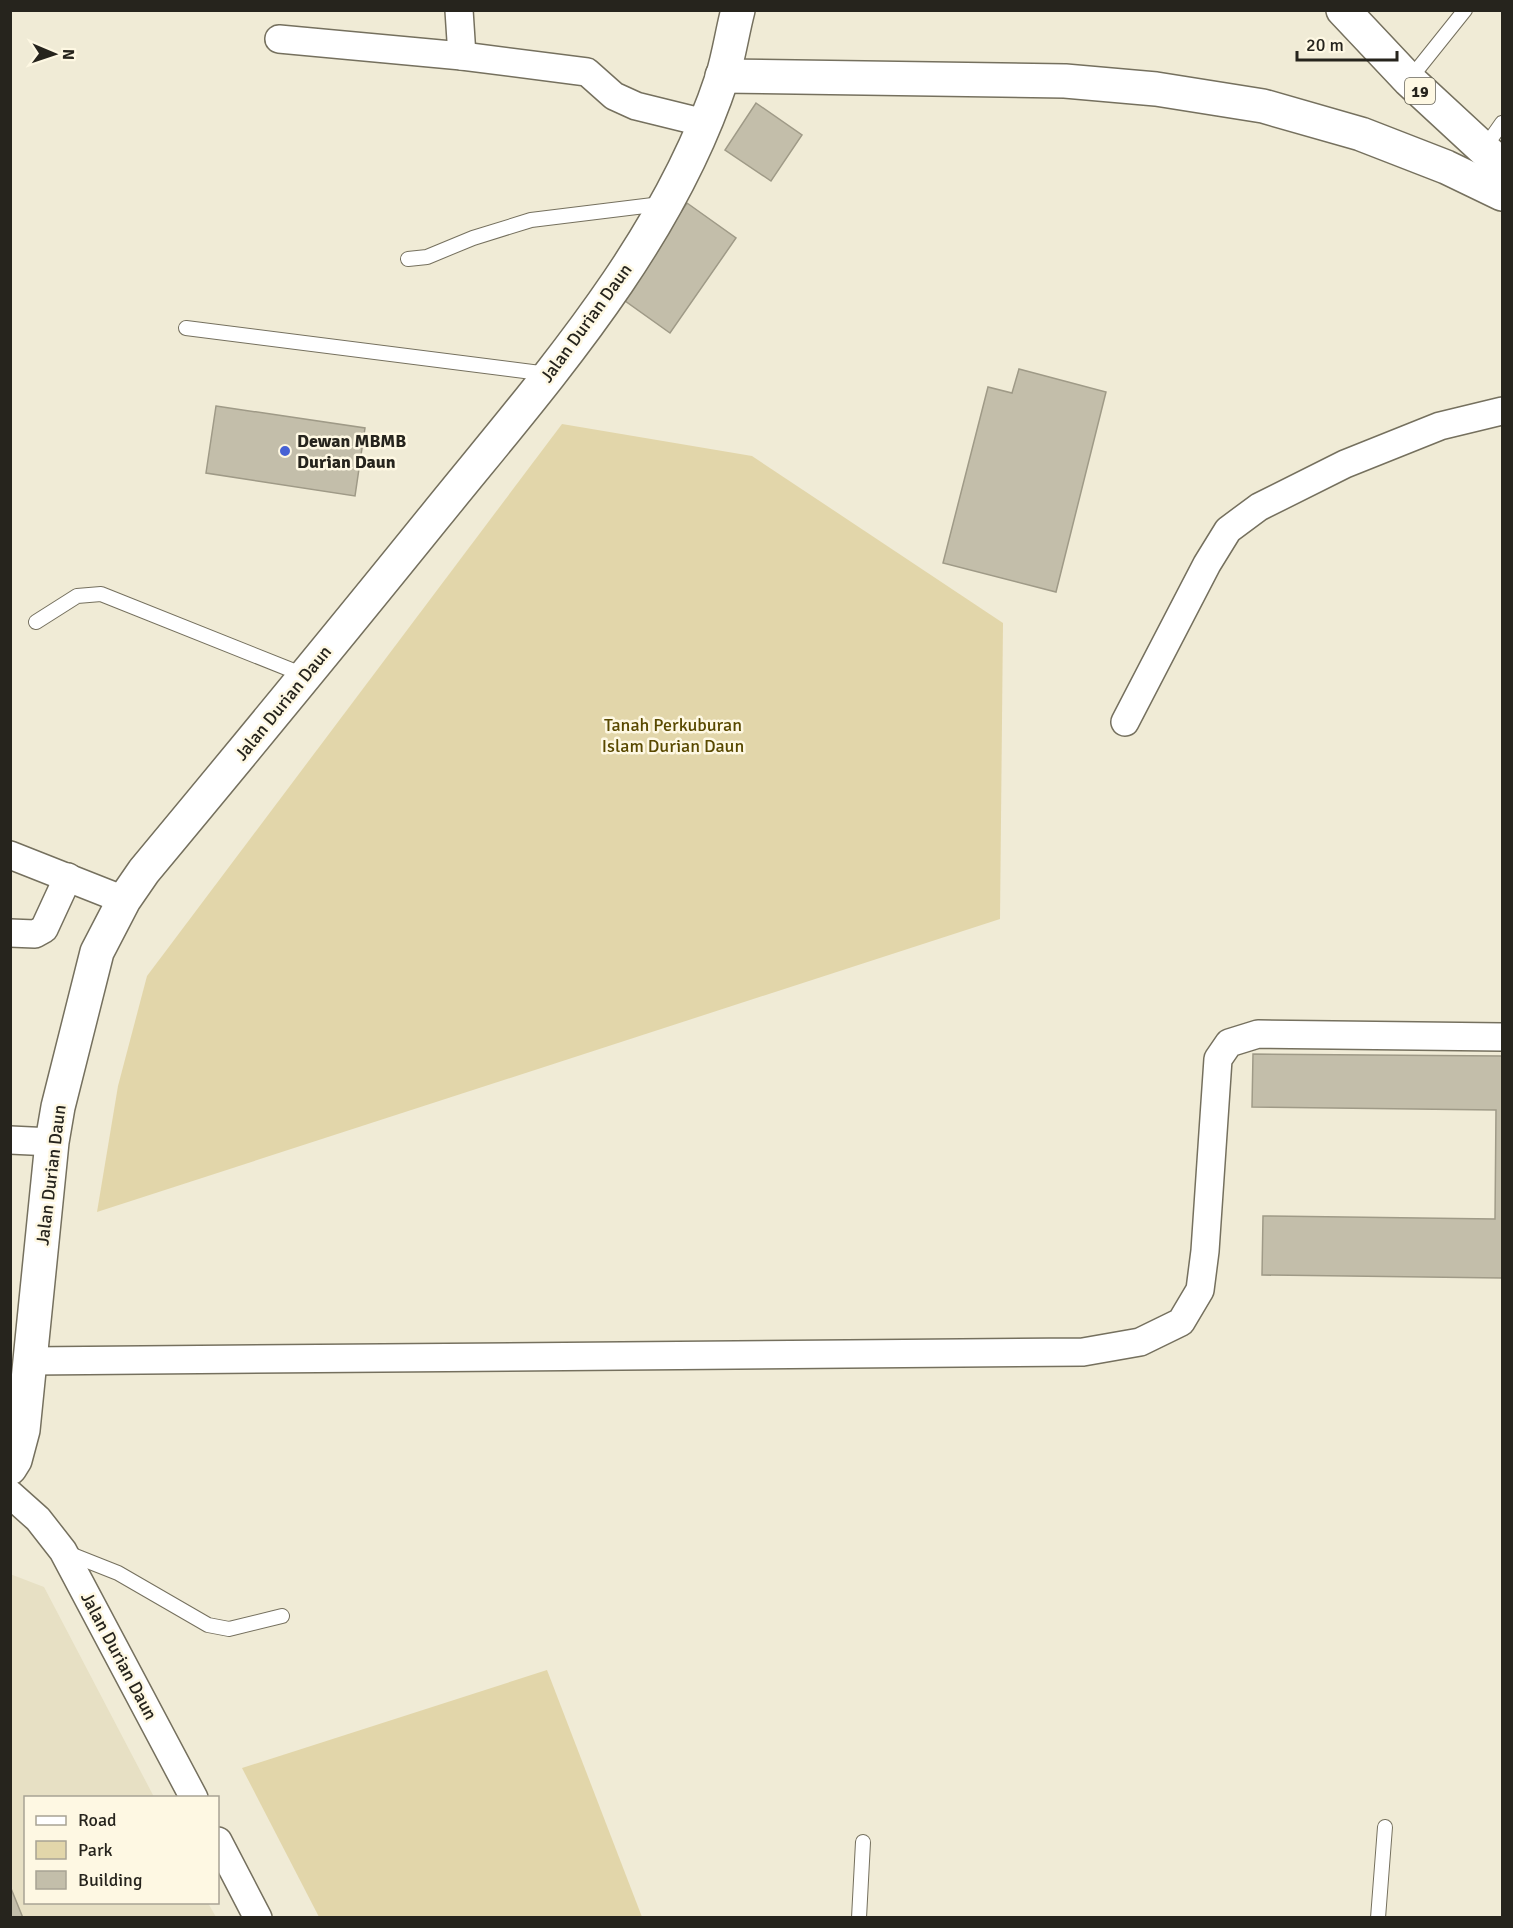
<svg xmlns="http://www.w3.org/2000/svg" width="1513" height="1928" font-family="Signika,sans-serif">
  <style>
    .built { fill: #e7e0c4 }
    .green { fill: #e2d6aa }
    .building { fill: #c3beaa; stroke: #9f9a87; stroke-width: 1.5 }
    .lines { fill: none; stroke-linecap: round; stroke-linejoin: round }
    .service-casing { stroke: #75705e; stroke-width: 16 }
    .minor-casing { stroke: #75705e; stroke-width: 30 }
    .tertiary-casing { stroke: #75705e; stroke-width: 36 }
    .primary-casing { stroke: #75705e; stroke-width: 36 }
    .service { stroke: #fff; stroke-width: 14 }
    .minor { stroke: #fff; stroke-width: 27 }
    .tertiary { stroke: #fff; stroke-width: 33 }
    .primary { stroke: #fff; stroke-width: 33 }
    .poi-dot { fill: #4661d4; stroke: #fef8e3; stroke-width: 2 }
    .labels { text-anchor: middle; stroke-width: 5; stroke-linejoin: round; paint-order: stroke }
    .shield { fill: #fef8e3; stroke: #676458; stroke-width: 1.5 }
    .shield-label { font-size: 16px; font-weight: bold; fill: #26241d }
    .street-label { font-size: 18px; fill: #26241d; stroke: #fef8e3 }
    .poi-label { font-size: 18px; font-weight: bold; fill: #26241d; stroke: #fef8e3; text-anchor: start }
    .park-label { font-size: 18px; fill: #594900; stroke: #fef8e3 }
  </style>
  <rect width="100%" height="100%" fill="#f0ebd6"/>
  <path class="built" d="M10 1574 44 1587 154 1797 26 1798V1902L208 1903 216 1917H11Z"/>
  <g class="green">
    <path d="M562 424 752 456 1003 623 1000 919 97 1212 118 1086 147 976Z"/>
    <path d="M547 1670 642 1917H319L242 1768Z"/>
  </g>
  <g class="building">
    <path d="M756 103 802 135 771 181 725 150Z"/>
    <path d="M687 203 736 238 670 333 621 298Z"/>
    <path d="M1019 369 1106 392 1056 592 943 563 988 387 1012 393Z"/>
    <path d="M216 406 365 428 355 496 206 473Z"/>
    <path d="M1253 1054 1502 1056V1278L1262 1275 1263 1216 1495 1219 1496 1110 1252 1107Z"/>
    <path d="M10 1886 23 1918H10Z"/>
  </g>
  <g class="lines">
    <defs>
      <g id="service">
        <path d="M1409 80 1465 10"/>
        <path d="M1483 150 1502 123"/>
        <path d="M408 259 427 257 473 238 531 220 661 204"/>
        <path d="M186 328 548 374"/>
        <path d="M36 622 77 596 101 594 304 675"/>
        <path d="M65 1552 118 1573 208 1625 229 1629 282 1616"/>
        <path d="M859 1918 863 1842"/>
        <path d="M1378 1918 1385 1827"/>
      </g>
      <g id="minor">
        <path d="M459 10 462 56"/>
        <path d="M279 39 462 56 587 72 614 96 636 106 705 123"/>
        <path d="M1125 722 1207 564 1228 530 1259 507 1345 464 1440 426 1502 411"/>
        <path d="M10 855 124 900"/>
        <path d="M10 933 35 934 44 929 68 877"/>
        <path d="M10 1140 52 1142"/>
        <path d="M30 1361 1083 1352 1140 1342 1181 1322 1200 1290 1205 1251 1218 1059 1229 1043 1258 1034 1502 1037"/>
        <path d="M10 1494 38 1519 63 1551 194 1798"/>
        <path d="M218 1841 258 1918"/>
      </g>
      <path id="tertiary" d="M10 1468 15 1460 23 1430 52 1142 58 1107 97 952 124 900 144 871C242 753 340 634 436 515 545 380 667 245 722 78 729 56 732 33 738 10"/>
      <g id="primary">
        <path d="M1343 10 1409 80 1502 166"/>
        <path d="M722 76 1065 81 1156 89 1263 106 1361 134 1446 167 1502 194"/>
      </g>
    </defs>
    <use href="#service" class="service-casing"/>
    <use href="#minor" class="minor-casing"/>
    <use href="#tertiary" class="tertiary-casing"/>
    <use href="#primary" class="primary-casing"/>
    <use href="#service" class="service"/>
    <use href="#minor" class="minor"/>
    <use href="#tertiary" class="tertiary"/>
    <use href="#primary" class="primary"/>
  </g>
  <circle class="poi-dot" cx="285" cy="451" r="6"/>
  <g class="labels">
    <rect class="shield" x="1405" y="78" width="30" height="26" rx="4.5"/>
    <g class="shield-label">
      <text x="1420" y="97">19</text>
    </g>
    <g class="street-label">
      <text transform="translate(586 323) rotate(-54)" y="6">Jalan Durian Daun</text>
      <text transform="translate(283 703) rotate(-51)" y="6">Jalan Durian Daun</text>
      <text transform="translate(51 1175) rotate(-83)" y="6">Jalan Durian Daun</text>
      <text transform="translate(119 1656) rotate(62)" y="6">Jalan Durian Daun</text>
    </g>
    <g class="poi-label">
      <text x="297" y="447">Dewan MBMB<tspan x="297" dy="21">Durian Daun</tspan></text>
    </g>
    <g class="park-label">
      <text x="673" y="731">Tanah Perkuburan<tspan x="673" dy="21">Islam Durian Daun</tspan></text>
    </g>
  </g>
  <rect width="1513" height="1928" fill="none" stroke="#26241d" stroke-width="24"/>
  <rect x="24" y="1796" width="195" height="108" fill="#fef8e3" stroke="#a8a394" stroke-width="1.5"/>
  <rect x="36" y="1816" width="30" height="9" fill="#ffffff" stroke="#a8a394" stroke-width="1.5"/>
  <text x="78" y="1826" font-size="18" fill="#26241d">Road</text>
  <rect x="36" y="1841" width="30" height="18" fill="#e2d6aa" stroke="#a8a394" stroke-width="1.5"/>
  <text x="78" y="1856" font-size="18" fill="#26241d">Park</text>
  <rect x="36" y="1871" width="30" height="18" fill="#c3beaa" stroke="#a8a394" stroke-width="1.5"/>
  <text x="78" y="1886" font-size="18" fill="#26241d">Building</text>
  <g transform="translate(54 54) rotate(92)" stroke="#fef8e3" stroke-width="4.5" paint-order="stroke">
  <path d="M0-4.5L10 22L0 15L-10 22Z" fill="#26241d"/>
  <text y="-9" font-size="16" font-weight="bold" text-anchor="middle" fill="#26241d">N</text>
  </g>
  <path d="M1297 51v9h100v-9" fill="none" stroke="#26241d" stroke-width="3"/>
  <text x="1306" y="51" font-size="18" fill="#26241d" stroke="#fef8e3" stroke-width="4.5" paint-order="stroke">20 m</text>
</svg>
